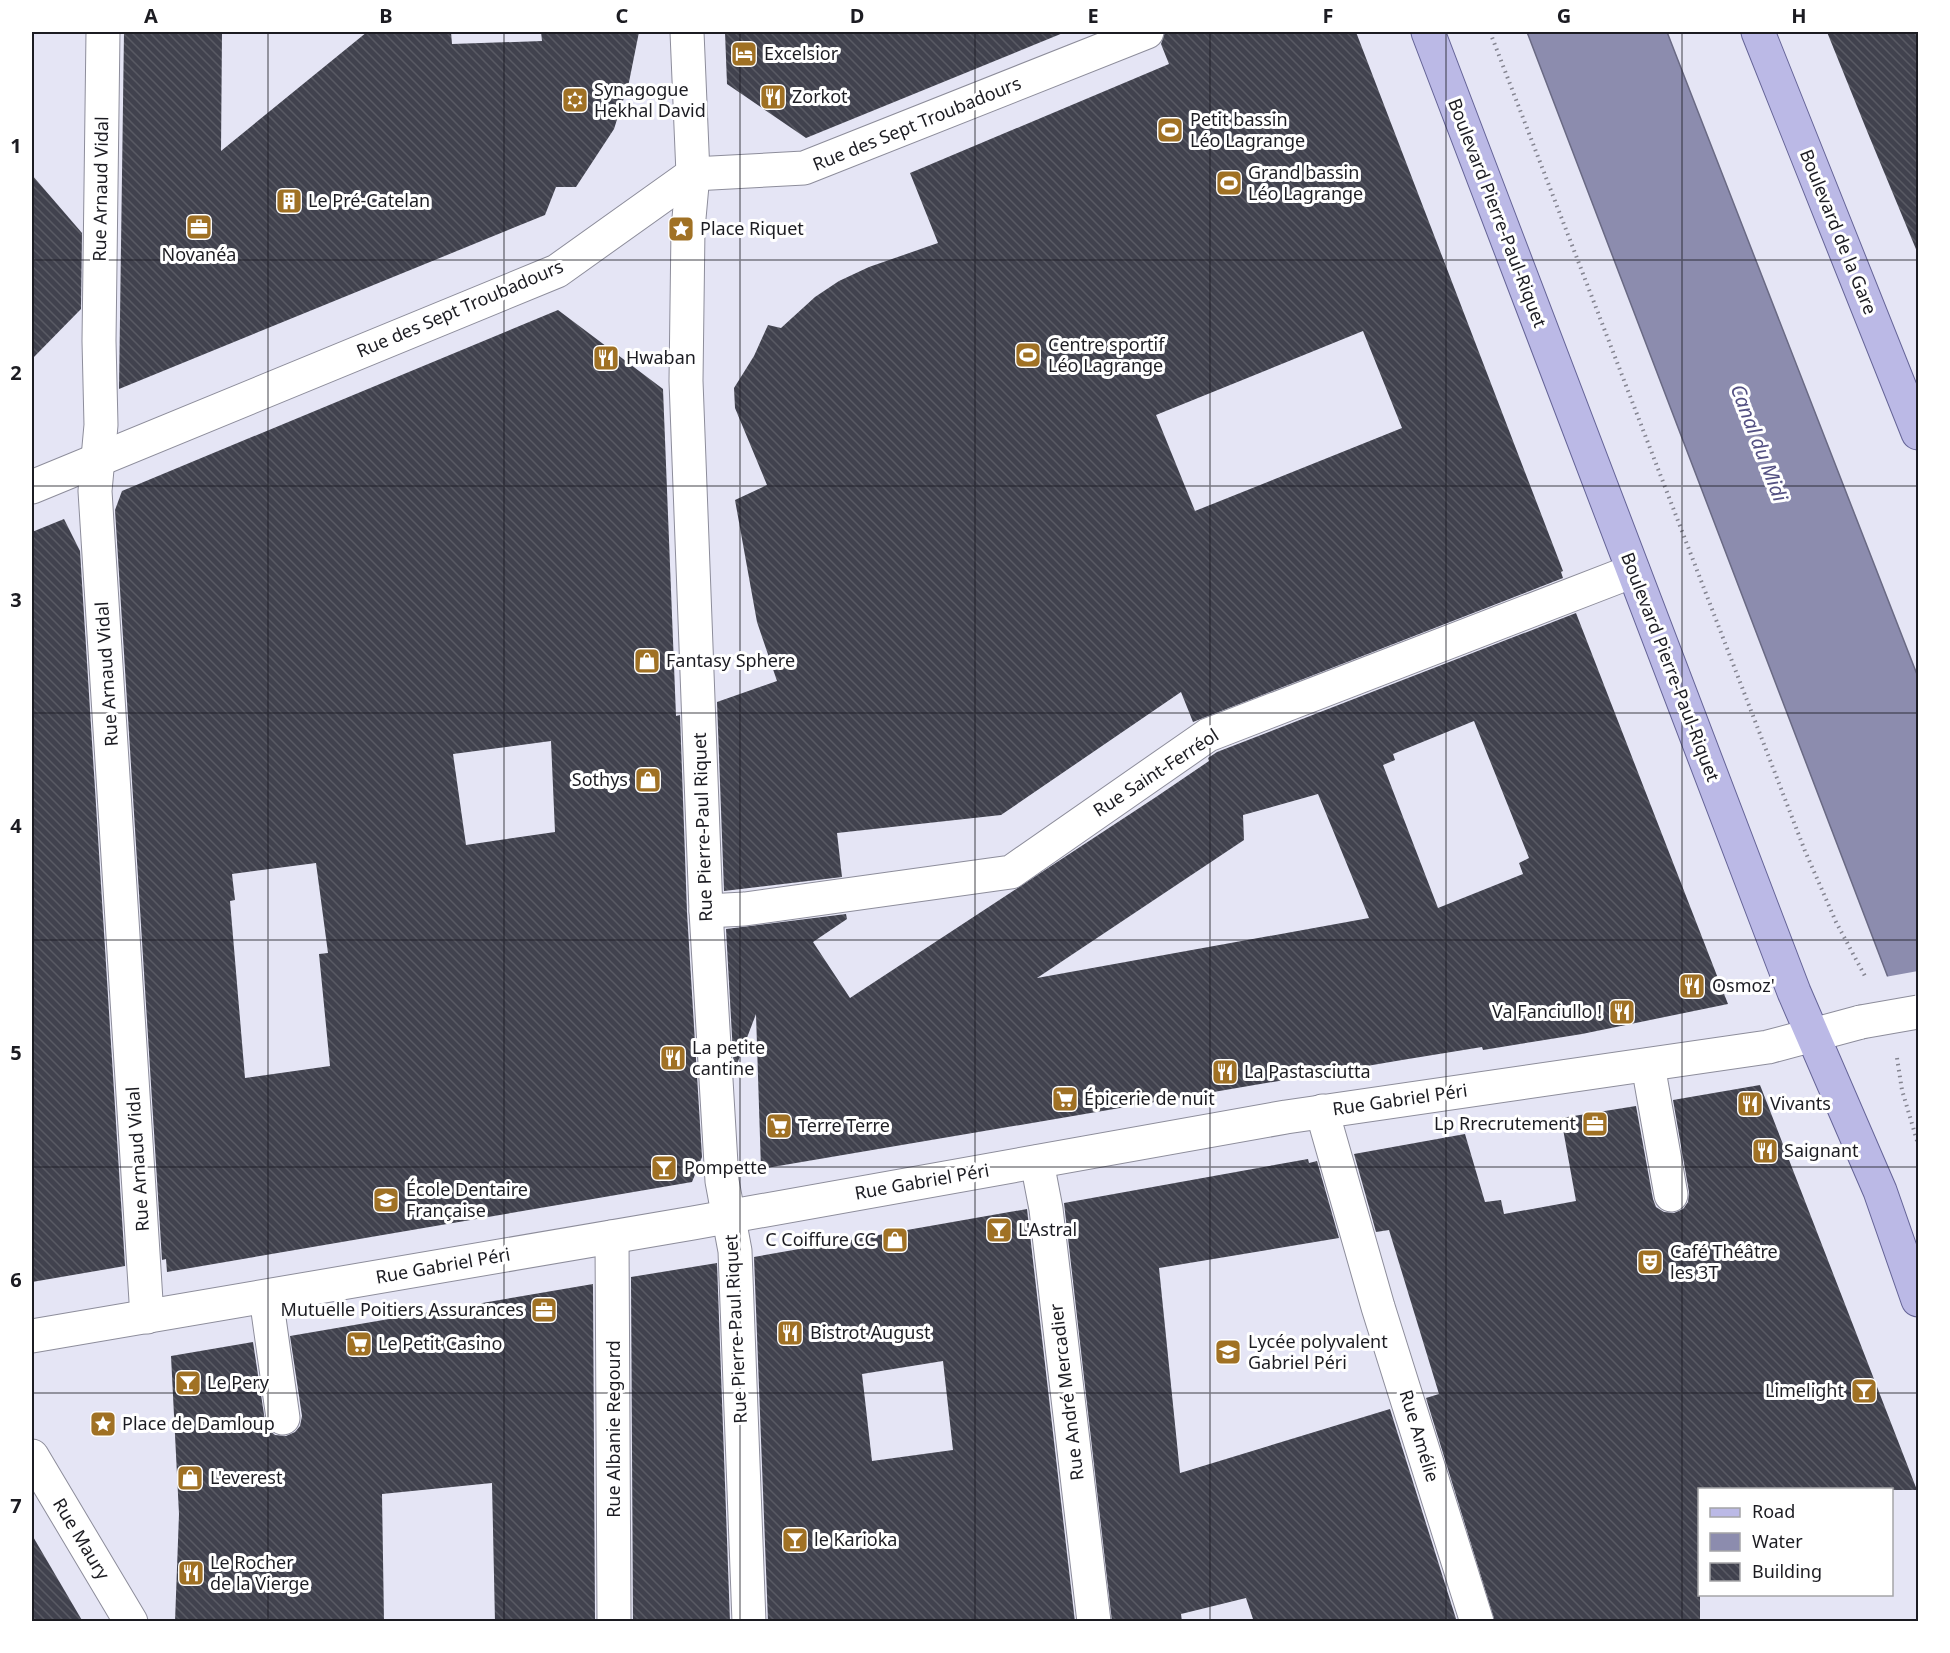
<svg xmlns="http://www.w3.org/2000/svg" width="1950" height="1653" font-family="'Noto Sans',sans-serif">
  <style>
    .water { fill: #8c8cae; stroke: #6a6a84; stroke-width: 1.5 }
    .pier { fill: #e5e5f5 }
    .building { fill: url(#building-back-hatch); fill-rule: evenodd }
    .lines { fill: none; stroke-linecap: round; stroke-linejoin: round }
    .minor-casing { stroke: #8d8d9b; stroke-width: 35 }
    .major-casing { stroke: #656497; stroke-width: 35 }
    .path { stroke: #848490; stroke-width: 4; stroke-dasharray: 1.5 4.5; stroke-linecap: butt }
    .minor { stroke: #fff; stroke-width: 33 }
    .major { stroke: #bbb9e6; stroke-width: 33 }
    .minor-bridge-casing { stroke: #8d8d9b; stroke-width: 35; stroke-linecap: butt }
    .minor-bridge { stroke: #fff; stroke-width: 33 }
    .grid { fill: none; stroke: #1c1c22; stroke-width: 1.5; stroke-opacity: 0.55 }
    .labels { text-anchor: middle; stroke-width: 6; stroke-linejoin: round; paint-order: stroke }
    .poi-label { font-size: 18px; fill: #1c1c22; stroke: #fff; text-anchor: start }
    .street-label { font-size: 18px; fill: #1c1c22; stroke: #fff }
    .water-label { font-size: 20px; font-style: italic; fill: #535082; stroke: #fff }
    .neatline { fill: none; stroke: #1c1c22; stroke-width: 2 }
    .grid-label { font-size: 20px; text-anchor: middle; font-weight: bold; fill: #1c1c22 }
  </style>
  <defs>
    <pattern id="building-back-hatch" width="6" height="6" patternUnits="userSpaceOnUse" patternTransform="scale(1.5)"><rect width="6" height="6" fill="#41424e"/><path d="M-1 5l2 2M0 0l6 6M5-1l2 2" fill="none" stroke="#595a64"/></pattern>
  </defs>
  <rect width="100%" height="100%" fill="#e5e5f5"/>
  <path class="water" d="M1527 32H1667L1918 677V1056Z"/>
  <path class="pier" d="M1918 971V1055L1915 1056 1885 977Z"/>
  <g class="building">
    <path d="M124 32H222L221 151 367 32H451L452 44 542 41 541 32H639L629 82 614 129 576 187H556L545 215 119 389Z"/>
    <path d="M725 32H1063V33L806 138 727 84Z"/>
    <path d="M1165 32H1356L1563 571 1561 572 1563 578 1193 722 1181 692 1001 815 837 833 842 877 724 891 717 702 777 681 757 622 735 500 767 485 735 408 734 388 754 356 768 325 781 328 815 297 839 281 869 267 938 243 910 173 1169 64 1161 44ZM1363 331 1402 428 1195 511 1156 415Z"/>
    <path d="M1827 32H1918V254L1867 131Z"/>
    <path d="M32 175 82 233 81 309 32 359Z"/>
    <path d="M558 310 663 389 676 716 680 715 687 912 702 1157 692 1182 167 1272 166 1259 162 1260 115 510 122 491ZM551 741 555 832 466 845 453 754ZM316 863 328 953 319 954 330 1066 245 1078 230 901 235 900 232 874Z"/>
    <path d="M64 519 80 551 125 1266 32 1282V532Z"/>
    <path d="M1576 613 1728 1004 1582 1034 1483 1050 1482 1047 1402 1060 761 1169 756 1014 734 1072 726 929 846 914 847 919 813 942 850 998 1156 797 1209 761 1208 758 1217 752ZM1474 721 1529 858 1519 863 1523 874 1438 908 1383 765 1395 760 1393 754ZM1318 794 1369 918 1037 978 1244 840 1243 815Z"/>
    <path d="M1760 1085 1917 1490H1700V1622H1495L1426 1398 1439 1394 1389 1230 1376 1232 1354 1154 1465 1134 1485 1202 1501 1200 1504 1214 1576 1201 1561 1118 1636 1106 1653 1199 1656 1207 1664 1212 1674 1213 1683 1209 1688 1202 1689 1192 1673 1100Z"/>
    <path d="M1308 1159 1309 1163 1317 1161 1339 1238 1159 1268 1180 1473 1390 1409 1457 1622H1254L1246 1598 1181 1614 1182 1622H1112L1064 1203Z"/>
    <path d="M1027 1209 1075 1622H768L754 1257ZM943 1361 953 1450 872 1461 862 1374Z"/>
    <path d="M717 1263 730 1622H633L631 1277Z"/>
    <path d="M593 1284 595 1622H495L492 1483 382 1494 384 1622H175L179 1514 171 1356 253 1342 265 1421 268 1429 275 1435 286 1436 295 1432 300 1426 302 1416 290 1336Z"/>
    <path d="M32 1535 83 1622H32Z"/>
  </g>
  <g class="lines">
    <defs>
      <g id="minor">
        <path d="M103 32 99 341 101 425 95 491 147 1317"/>
        <path d="M687 32 693 174 688 229 686 381 706 911 722 1181 735 1251 749 1622"/>
        <path d="M32 487 557 271 693 174 804 168 1147 32"/>
        <path d="M706 911 745 909 1011 872 1208 735 1633 571"/>
        <path d="M1648 1065 1671 1195"/>
        <path d="M1322 1111 1378 1307 1477 1622"/>
        <path d="M1037 1162 1046 1209 1094 1622"/>
        <path d="M612 1237 614 1622"/>
        <path d="M266 1297 283 1418"/>
        <path d="M32 1336 693 1223 1286 1117 1768 1047 1861 1022"/>
        <path d="M32 1456 131 1622"/>
      </g>
      <g id="major">
        <path d="M1428 32 1794 992 1880 1191 1918 1300"/>
        <path d="M1758 32 1918 433"/>
      </g>
    </defs>
    <use href="#minor" class="minor-casing"/>
    <use href="#major" class="major-casing"/>
    <g class="path">
      <path d="M1490 32 1805 851 1836 922 1866 978"/>
      <path d="M1897 1058 1902 1090 1918 1144"/>
    </g>
    <use href="#minor" class="minor"/>
    <use href="#major" class="major"/>
    <defs>
      <path id="minor-bridge" d="M1861 1022 1918 1012"/>
    </defs>
    <use href="#minor-bridge" class="minor-bridge-casing"/>
    <use href="#minor-bridge" class="minor-bridge"/>
  </g>
  <path class="grid" d="M268 32V1622M504 32V1622M740 32V1622M975 32V1622M1210 32V1622M1446 32V1622M1682 32V1622M32 260H1918M32 486H1918M32 713H1918M32 940H1918M32 1167H1918M32 1393H1918"/>
  <defs>
    <symbol id="hotel-square" viewBox="-11 -11 22 22"><rect x="-9" y="-9" width="18" height="18" rx="4" fill="#a07124" stroke="#fff"/><path d="M-6-4.5h1.5V1H6V5H4.5V3h-9V5H-6ZM-4 0a1.8 1.8 0 1 1 3.6 0ZM.5 0V-2.5h3Q6-2.5 6 0Z" fill="#fff"/></symbol>
    <symbol id="restaurant-square" viewBox="-11 -11 22 22"><rect x="-9" y="-9" width="18" height="18" rx="4" fill="#a07124" stroke="#fff"/><path d="M-5-6h1v4h1v-4h1v4h1v-4h1v5L-1.5 .5V6h-2V.5L-5-1ZM5-6V6H3V1.5H1.5Q1.5-4 5-6Z" fill="#fff"/></symbol>
    <symbol id="synagogue-square" viewBox="-11 -11 22 22"><rect x="-9" y="-9" width="18" height="18" rx="4" fill="#a07124" stroke="#fff"/><path d="M0-6.5L5.6 3.2H-5.6ZM0 6.5L5.6-3.2H-5.6Z" fill="#fff"/></symbol>
    <symbol id="stadium-square" viewBox="-11 -11 22 22"><rect x="-9" y="-9" width="18" height="18" rx="4" fill="#a07124" stroke="#fff"/><path d="M0-5a6.5 5 0 1 0 0 10a6.5 5 0 1 0 0-10ZM-3.5-1.8h7v3.6h-7Z" fill="#fff"/></symbol>
    <symbol id="building-square" viewBox="-11 -11 22 22"><rect x="-9" y="-9" width="18" height="18" rx="4" fill="#a07124" stroke="#fff"/><path d="M-4-6H4V6H1V3H-1V6H-4ZM-2.5-4.3h1.7v1.8h-1.7ZM.8-4.3h1.7v1.8H.8ZM-2.5-1h1.7V.8h-1.7ZM.8-1h1.7V.8H.8Z" fill="#fff"/></symbol>
    <symbol id="office-square" viewBox="-11 -11 22 22"><rect x="-9" y="-9" width="18" height="18" rx="4" fill="#a07124" stroke="#fff"/><path d="M-6-3h4V-5.5h4V-3h4V5H-6ZM-1-4.5V-3h2v-1.5ZM-6 0V1H6V0Z" fill="#fff"/></symbol>
    <symbol id="sight-square" viewBox="-11 -11 22 22"><rect x="-9" y="-9" width="18" height="18" rx="4" fill="#a07124" stroke="#fff"/><path d="M0-6L1.8-2.2L6-1.7L2.9 1.2L3.7 5.4L0 3.3L-3.7 5.4L-2.9 1.2L-6-1.7L-1.8-2.2Z" fill="#fff"/></symbol>
    <symbol id="shop-square" viewBox="-11 -11 22 22"><rect x="-9" y="-9" width="18" height="18" rx="4" fill="#a07124" stroke="#fff"/><path d="M-5-2.5h2.3a2.7 3.5 0 0 1 5.4 0H5L5.5 6h-11ZM-1.5-2.5h3a1.5 2.3 0 0 0-3 0Z" fill="#fff"/></symbol>
    <symbol id="supermarket-square" viewBox="-11 -11 22 22"><rect x="-9" y="-9" width="18" height="18" rx="4" fill="#a07124" stroke="#fff"/><path d="M-6-5.5h2.5l.6 2H6L4.5 2H-2.5L-4.4-4H-6ZM-1.5 3.2a1.3 1.3 0 1 0 .1 0ZM3 3.2a1.3 1.3 0 1 0 .1 0Z" fill="#fff"/></symbol>
    <symbol id="bar-square" viewBox="-11 -11 22 22"><rect x="-9" y="-9" width="18" height="18" rx="4" fill="#a07124" stroke="#fff"/><path d="M-6-5H6L.8 .8V4.5H3.5V6h-7V4.5H-.8V.8Z" fill="#fff"/></symbol>
    <symbol id="university-square" viewBox="-11 -11 22 22"><rect x="-9" y="-9" width="18" height="18" rx="4" fill="#a07124" stroke="#fff"/><path d="M0-5L7-2L0 1L-7-2ZM-4 1L0 2.5L4 1V4Q0 6-4 4Z" fill="#fff"/></symbol>
    <symbol id="theatre-square" viewBox="-11 -11 22 22"><rect x="-9" y="-9" width="18" height="18" rx="4" fill="#a07124" stroke="#fff"/><path d="M-5-5.5Q0-4 5-5.5V0Q5 5 0 6Q-5 5-5 0ZM-3.3-2.5H-1v1.5H-3.3ZM1-2.5H3.3v1.5H1ZM-2.8 1Q0 5.5 2.8 1Z" fill="#fff"/></symbol>
    <symbol id="school-square" viewBox="-11 -11 22 22"><rect x="-9" y="-9" width="18" height="18" rx="4" fill="#a07124" stroke="#fff"/><path d="M0-5L7-2L0 1L-7-2ZM-4 1L0 2.5L4 1V4Q0 6-4 4Z" fill="#fff"/></symbol>
  </defs>
  <g fill-rule="evenodd">
    <use href="#hotel-square" x="729" y="39" width="30" height="30"/>
    <use href="#restaurant-square" x="758" y="82" width="30" height="30"/>
    <use href="#synagogue-square" x="560" y="85" width="30" height="30"/>
    <use href="#stadium-square" x="1155" y="115" width="30" height="30"/>
    <use href="#stadium-square" x="1214" y="168" width="30" height="30"/>
    <use href="#building-square" x="274" y="186" width="30" height="30"/>
    <use href="#office-square" x="184" y="212" width="30" height="30"/>
    <use href="#sight-square" x="666" y="214" width="30" height="30"/>
    <use href="#stadium-square" x="1013" y="340" width="30" height="30"/>
    <use href="#restaurant-square" x="591" y="343" width="30" height="30"/>
    <use href="#shop-square" x="632" y="646" width="30" height="30"/>
    <use href="#shop-square" x="633" y="765" width="30" height="30"/>
    <use href="#restaurant-square" x="1677" y="971" width="30" height="30"/>
    <use href="#restaurant-square" x="1607" y="997" width="30" height="30"/>
    <use href="#restaurant-square" x="658" y="1043" width="30" height="30"/>
    <use href="#restaurant-square" x="1210" y="1057" width="30" height="30"/>
    <use href="#supermarket-square" x="1050" y="1084" width="30" height="30"/>
    <use href="#restaurant-square" x="1735" y="1089" width="30" height="30"/>
    <use href="#office-square" x="1580" y="1109" width="30" height="30"/>
    <use href="#supermarket-square" x="764" y="1111" width="30" height="30"/>
    <use href="#restaurant-square" x="1750" y="1136" width="30" height="30"/>
    <use href="#bar-square" x="649" y="1153" width="30" height="30"/>
    <use href="#university-square" x="371" y="1185" width="30" height="30"/>
    <use href="#bar-square" x="984" y="1215" width="30" height="30"/>
    <use href="#shop-square" x="880" y="1225" width="30" height="30"/>
    <use href="#theatre-square" x="1635" y="1247" width="30" height="30"/>
    <use href="#office-square" x="529" y="1295" width="30" height="30"/>
    <use href="#restaurant-square" x="775" y="1318" width="30" height="30"/>
    <use href="#supermarket-square" x="344" y="1329" width="30" height="30"/>
    <use href="#school-square" x="1213" y="1337" width="30" height="30"/>
    <use href="#bar-square" x="173" y="1368" width="30" height="30"/>
    <use href="#bar-square" x="1849" y="1376" width="30" height="30"/>
    <use href="#sight-square" x="88" y="1409" width="30" height="30"/>
    <use href="#shop-square" x="175" y="1463" width="30" height="30"/>
    <use href="#bar-square" x="780" y="1525" width="30" height="30"/>
    <use href="#restaurant-square" x="176" y="1558" width="30" height="30"/>
  </g>
  <g class="labels">
    <g class="poi-label">
      <text x="764" y="60">Excelsior</text>
      <text x="594" y="96">Synagogue<tspan x="594" dy="21">Hekhal David</tspan></text>
      <text x="792" y="103">Zorkot</text>
      <text x="1190" y="126">Petit bassin<tspan x="1190" dy="21">Léo Lagrange</tspan></text>
      <text x="1248" y="179">Grand bassin<tspan x="1248" dy="21">Léo Lagrange</tspan></text>
      <text x="308" y="207">Le Pré-Catelan</text>
      <text x="700" y="235">Place Riquet</text>
      <text x="199" y="261" text-anchor="middle">Novanéa</text>
      <text x="1048" y="351">Centre sportif<tspan x="1048" dy="21">Léo Lagrange</tspan></text>
      <text x="626" y="364">Hwaban</text>
      <text x="666" y="667">Fantasy Sphere</text>
      <text x="628" y="786" text-anchor="end">Sothys</text>
      <text x="1712" y="992">Osmoz'</text>
      <text x="1602" y="1018" text-anchor="end">Va Fanciullo !</text>
      <text x="692" y="1054">La petite<tspan x="692" dy="21">cantine</tspan></text>
      <text x="1244" y="1078">La Pastasciutta</text>
      <text x="1084" y="1105">Épicerie de nuit</text>
      <text x="1770" y="1110">Vivants</text>
      <text x="1576" y="1130" text-anchor="end">Lp Rrecrutement</text>
      <text x="798" y="1132">Terre Terre</text>
      <text x="1784" y="1157">Saignant</text>
      <text x="684" y="1174">Pompette</text>
      <text x="406" y="1196">École Dentaire<tspan x="406" dy="21">Française</tspan></text>
      <text x="1018" y="1236">L'Astral</text>
      <text x="876" y="1246" text-anchor="end">C Coiffure CC</text>
      <text x="1670" y="1258">Café Théâtre<tspan x="1670" dy="21">les 3T</tspan></text>
      <text x="524" y="1316" text-anchor="end">Mutuelle Poitiers Assurances</text>
      <text x="810" y="1339">Bistrot August</text>
      <text x="1248" y="1348">Lycée polyvalent<tspan x="1248" dy="21">Gabriel Péri</tspan></text>
      <text x="378" y="1350">Le Petit Casino</text>
      <text x="207" y="1389">Le Pery</text>
      <text x="1844" y="1397" text-anchor="end">Limelight</text>
      <text x="122" y="1430">Place de Damloup</text>
      <text x="210" y="1484">L'everest</text>
      <text x="814" y="1546">le Karioka</text>
      <text x="210" y="1569">Le Rocher<tspan x="210" dy="21">de la Vierge</tspan></text>
    </g>
    <g class="street-label">
      <text transform="translate(917 124) rotate(-22)" y="6">Rue des Sept Troubadours</text>
      <text transform="translate(101 189) rotate(-89)" y="6">Rue Arnaud Vidal</text>
      <text transform="translate(1497 213) rotate(69)" y="6">Boulevard Pierre-Paul-Riquet</text>
      <text transform="translate(1838 232) rotate(68)" y="6">Boulevard de la Gare</text>
      <text transform="translate(460 309) rotate(-23)" y="6">Rue des Sept Troubadours</text>
      <text transform="translate(1670 667) rotate(69)" y="6">Boulevard Pierre-Paul-Riquet</text>
      <text transform="translate(107 674) rotate(-94)" y="6">Rue Arnaud Vidal</text>
      <text transform="translate(1156 773) rotate(-33)" y="6">Rue Saint-Ferréol</text>
      <text transform="translate(703 827) rotate(-92)" y="6">Rue Pierre-Paul Riquet</text>
      <text transform="translate(1400 1100) rotate(-8)" y="6">Rue Gabriel Péri</text>
      <text transform="translate(138 1159) rotate(-94)" y="6">Rue Arnaud Vidal</text>
      <text transform="translate(922 1182) rotate(-10)" y="6">Rue Gabriel Péri</text>
      <text transform="translate(443 1266) rotate(-10)" y="6">Rue Gabriel Péri</text>
      <text transform="translate(736 1329) rotate(-93)" y="6">Rue Pierre-Paul Riquet</text>
      <text transform="translate(1067 1392) rotate(-97)" y="6">Rue André Mercadier</text>
      <text transform="translate(614 1429) rotate(-90)" y="6">Rue Albanie Regourd</text>
      <text transform="translate(1419 1436) rotate(73)" y="6">Rue Amélie</text>
      <text transform="translate(81 1539) rotate(59)" y="6">Rue Maury</text>
    </g>
    <g class="water-label">
      <text transform="translate(1759 443) rotate(69)" y="7">Canal du Midi</text>
    </g>
  </g>
  <rect width="1950" height="1653" fill="none" stroke="#ffffff" stroke-width="66"/>
  <rect x="1698" y="1488" width="195" height="108" fill="#ffffff" stroke="#a4a4a7" stroke-width="1.5"/>
  <rect x="1710" y="1508" width="30" height="9" fill="#bbb9e6" stroke="#a4a4a7" stroke-width="1.5"/>
  <text x="1752" y="1518" font-size="18" fill="#1c1c22">Road</text>
  <rect x="1710" y="1533" width="30" height="18" fill="#8c8cae" stroke="#a4a4a7" stroke-width="1.5"/>
  <text x="1752" y="1548" font-size="18" fill="#1c1c22">Water</text>
  <rect x="1710" y="1563" width="30" height="18" fill="url(#building-back-hatch)" stroke="#a4a4a7" stroke-width="1.5"/>
  <text x="1752" y="1578" font-size="18" fill="#1c1c22">Building</text>
  <rect x="33" y="33" width="1884" height="1587" class="neatline"/>
  <g class="grid-label">
    <text x="151" y="23">A</text>
    <text x="386" y="23">B</text>
    <text x="622" y="23">C</text>
    <text x="857" y="23">D</text>
    <text x="1093" y="23">E</text>
    <text x="1328" y="23">F</text>
    <text x="1564" y="23">G</text>
    <text x="1799" y="23">H</text>
    <text x="16" y="153">1</text>
    <text x="16" y="380">2</text>
    <text x="16" y="607">3</text>
    <text x="16" y="833">4</text>
    <text x="16" y="1060">5</text>
    <text x="16" y="1287">6</text>
    <text x="16" y="1513">7</text>
  </g>
</svg>
